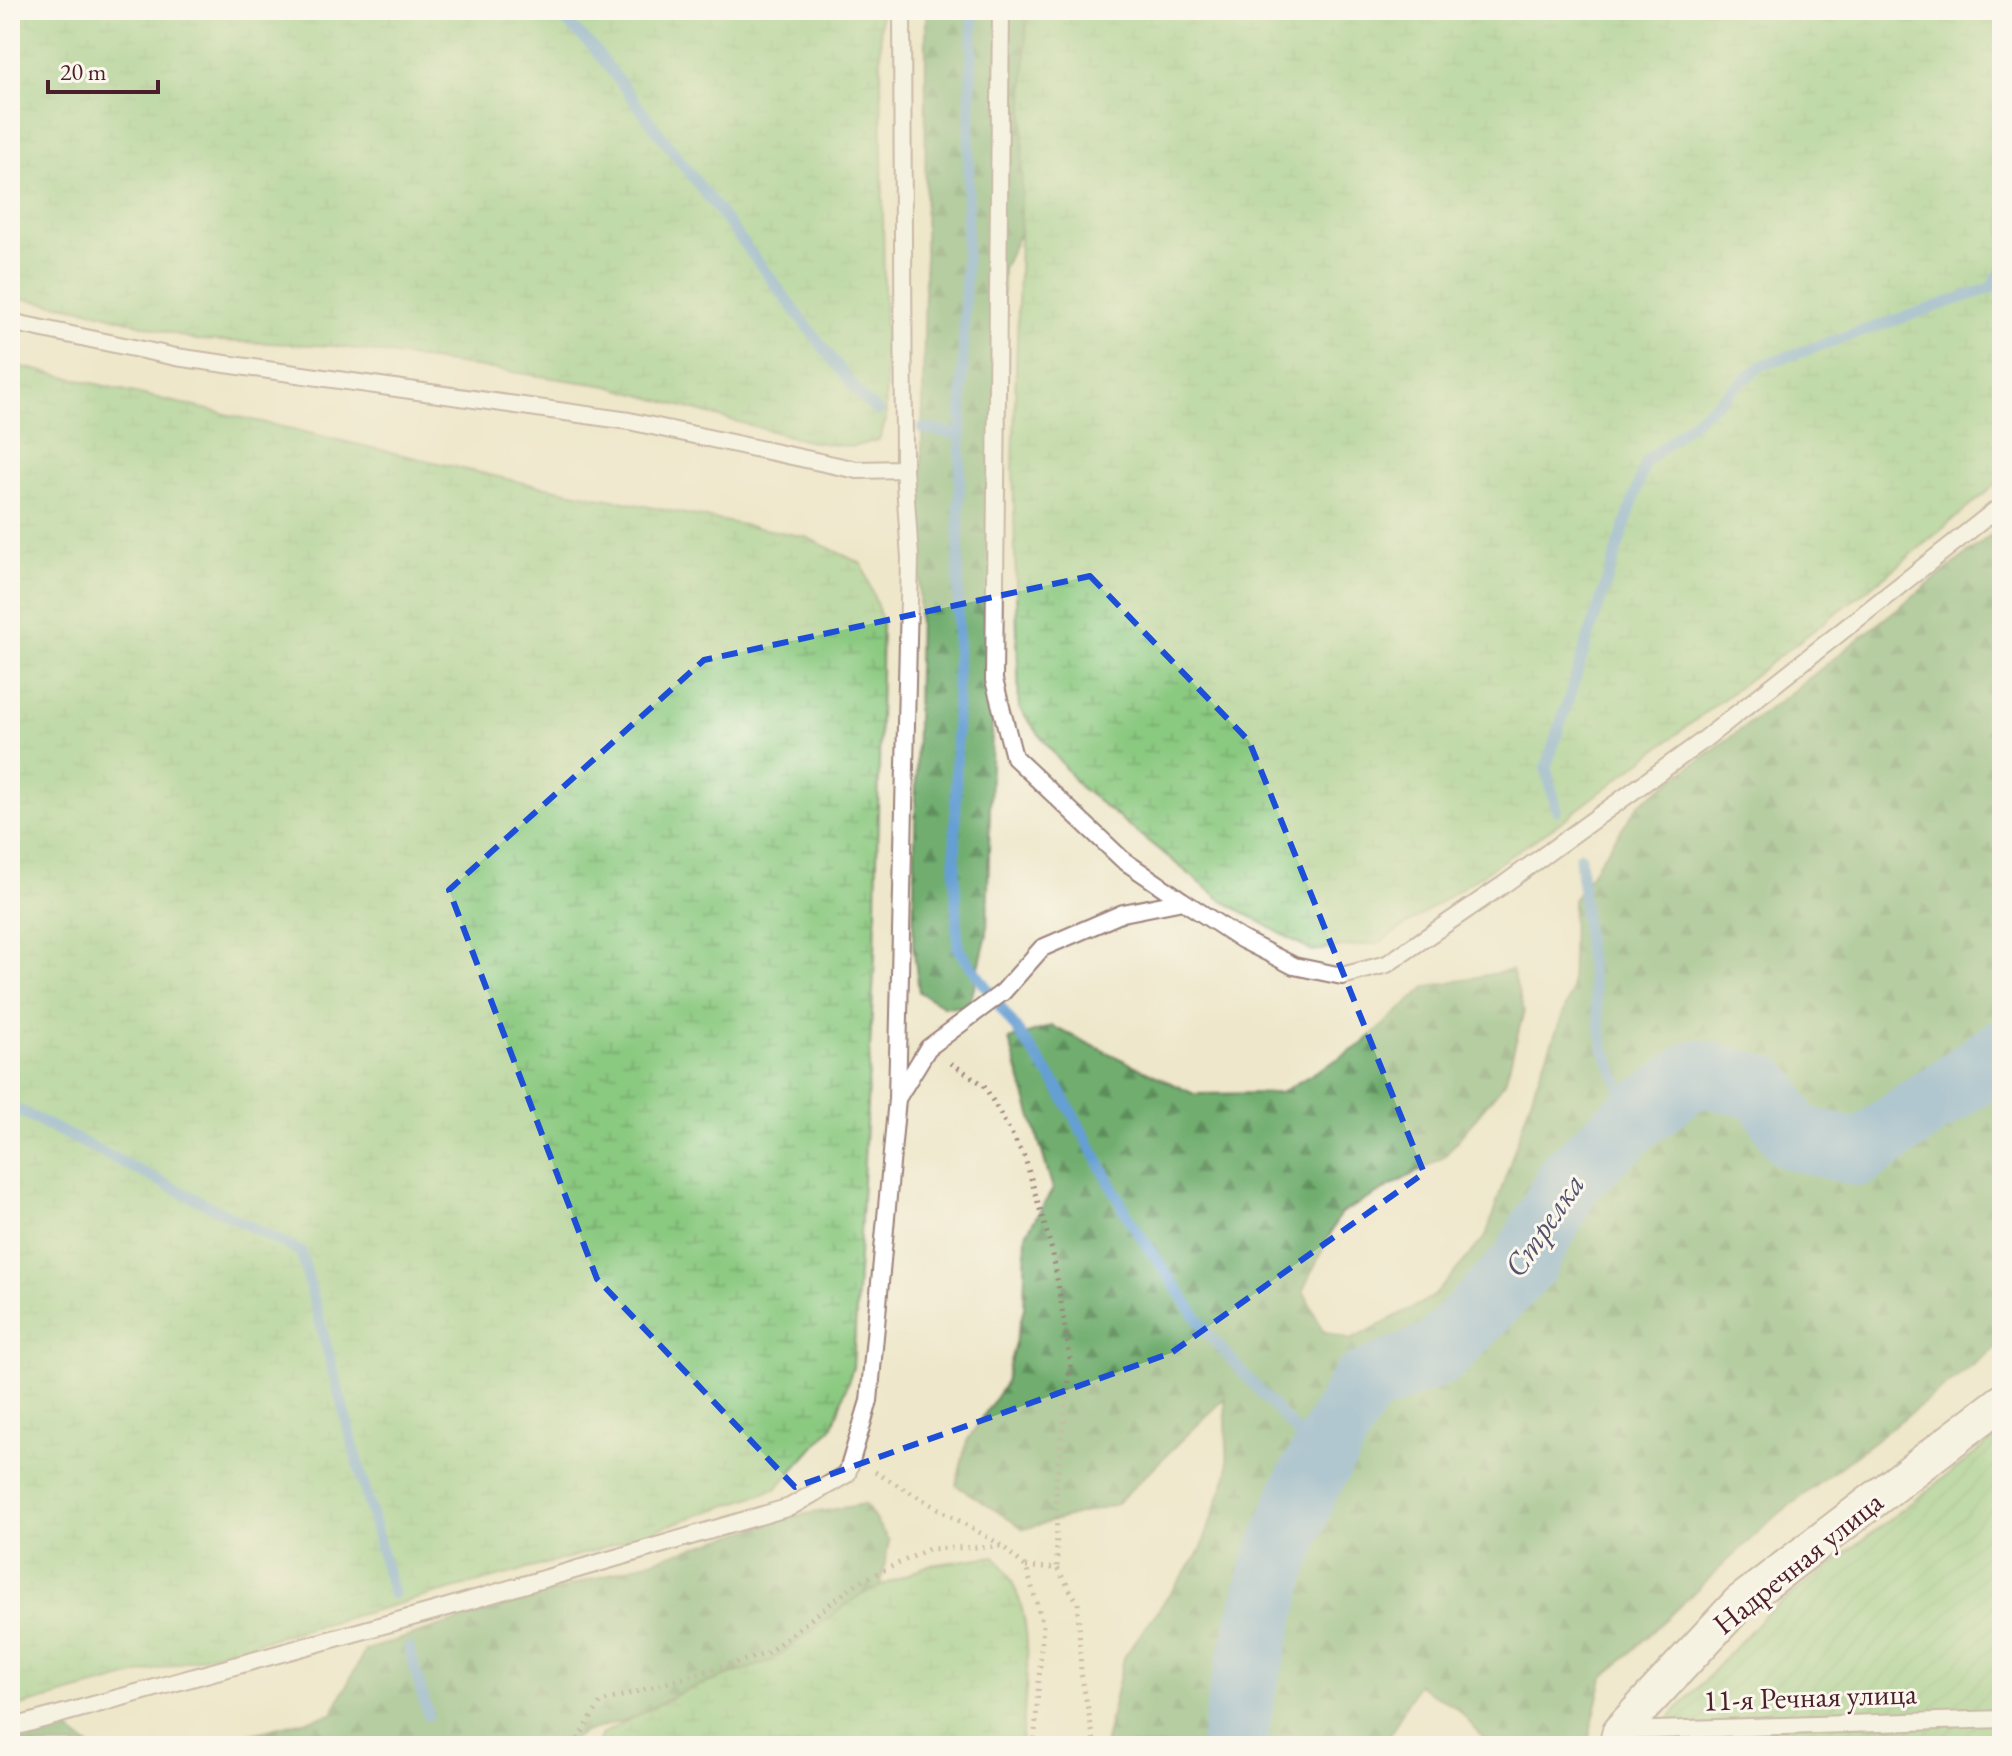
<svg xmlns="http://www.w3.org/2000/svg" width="2012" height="1756" font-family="'EB Garamond',serif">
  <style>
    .forest { fill: url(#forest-firs); stroke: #5c664c; stroke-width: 2 }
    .wetland { fill: url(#wetland-marsh); stroke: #6a7456; stroke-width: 2 }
    .garden { fill: url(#garden-furrows); stroke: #6a7456; stroke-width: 2 }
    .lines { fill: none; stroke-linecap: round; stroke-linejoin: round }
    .stream { stroke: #659fd4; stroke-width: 11 }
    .river { stroke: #659fd4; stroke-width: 66 }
    .lane-casing { stroke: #9c837b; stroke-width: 20 }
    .street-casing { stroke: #9c837b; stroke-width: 38 }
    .path { stroke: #9c837b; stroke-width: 5; stroke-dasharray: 2 6; stroke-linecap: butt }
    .lane { stroke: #fff; stroke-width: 16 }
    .street { stroke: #fff; stroke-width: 34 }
    .marked { fill: none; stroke: #1d4ed8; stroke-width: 6; stroke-dasharray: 16 10; stroke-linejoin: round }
    .labels { text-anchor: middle; stroke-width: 6; stroke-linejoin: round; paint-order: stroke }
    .street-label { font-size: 30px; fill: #4a1f2b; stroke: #fbf7ec }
    .water-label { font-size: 32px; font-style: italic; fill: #55526f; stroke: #fbf7ec }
  </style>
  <defs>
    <pattern id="forest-firs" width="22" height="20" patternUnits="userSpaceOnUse" patternTransform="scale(2)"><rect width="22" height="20" fill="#6fad6e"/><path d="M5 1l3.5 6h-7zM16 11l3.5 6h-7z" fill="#5d8c5b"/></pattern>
    <pattern id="wetland-marsh" width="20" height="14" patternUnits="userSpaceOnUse" patternTransform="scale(2)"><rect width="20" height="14" fill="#8ac980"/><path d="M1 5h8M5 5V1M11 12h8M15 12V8" fill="none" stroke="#79ac6f"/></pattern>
    <pattern id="garden-furrows" width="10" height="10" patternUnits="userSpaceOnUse" patternTransform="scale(2)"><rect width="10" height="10" fill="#8ac980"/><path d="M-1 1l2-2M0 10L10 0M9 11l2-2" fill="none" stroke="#79ac6f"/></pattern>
  </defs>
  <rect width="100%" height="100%" fill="#fbf7ec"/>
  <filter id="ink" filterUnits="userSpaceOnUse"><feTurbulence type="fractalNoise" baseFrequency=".0125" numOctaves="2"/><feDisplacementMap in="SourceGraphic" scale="16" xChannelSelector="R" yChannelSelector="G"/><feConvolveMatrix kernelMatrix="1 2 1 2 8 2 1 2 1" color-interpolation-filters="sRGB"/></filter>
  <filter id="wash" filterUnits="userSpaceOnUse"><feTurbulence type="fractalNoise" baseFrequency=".006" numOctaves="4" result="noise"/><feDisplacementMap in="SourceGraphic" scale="32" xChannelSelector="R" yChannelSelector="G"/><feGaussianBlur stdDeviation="1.8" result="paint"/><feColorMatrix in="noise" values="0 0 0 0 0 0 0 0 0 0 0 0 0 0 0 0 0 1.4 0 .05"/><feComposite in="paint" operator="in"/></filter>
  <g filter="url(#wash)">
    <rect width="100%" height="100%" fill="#eee7cb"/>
    <g class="forest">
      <path d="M926 10H1055L1031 209 1003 269 987 934 971 1000 962 1007 943 1006 919 992 913 944 925 276Z"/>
      <path d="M2002 526V1343L1772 1519 1603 1678 1587 1746H1490L1457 1708 1417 1685 1384 1746H1104L1124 1657 1200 1552 1228 1472 1225 1398 1116 1504 1024 1529 956 1485 967 1441 1004 1385 1024 1308 1026 1234 1053 1189 1009 1040 1052 1026 1194 1094 1280 1093 1361 1045 1426 987 1512 970 1524 1011 1505 1082 1444 1157 1340 1214 1303 1290 1323 1331 1351 1340 1434 1296 1486 1236 1536 1083 1571 993 1573 900 1639 804 1785 697Z"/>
      <path d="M865 1504 889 1541 880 1591 758 1680 585 1732 562 1746H204L332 1714 365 1650 794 1516Z"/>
      <path d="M68 1730 89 1746H10V1744Z"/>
    </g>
    <g class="wetland">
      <path d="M10 10H880L886 420 879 440 852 447 807 441 608 386 334 346 196 340 89 310 10 297Z"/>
      <path d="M1027 10H2002V479L1893 570 1561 822 1379 943 1312 951 1223 901 1079 786 1019 708 1013 468Z"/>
      <path d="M10 364 520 482 806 537 862 564 882 620 875 955 853 1367 833 1426 776 1489 590 1552 10 1709Z"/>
      <path d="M995 1556C1041 1610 1026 1680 1021 1746H596L602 1734 684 1691 771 1661 857 1597 929 1565Z"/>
    </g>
    <path class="garden" d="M2002 1433V1746H1643L1764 1616Z"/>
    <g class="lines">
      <g class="stream">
        <path d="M554 10 593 47 863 399 878 411"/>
        <path d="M973 10 959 503 955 875 958 948 1058 1087 1133 1225 1209 1335 1321 1459"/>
        <path d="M922 428 961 435"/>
        <path d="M1557 810 1546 768 1646 461 1762 365 1991 288 2002 269"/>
        <path d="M1580 856 1587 950 1604 1048 1634 1119"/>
        <path d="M10 1106 301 1252 393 1594"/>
        <path d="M409 1648 428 1715"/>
      </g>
      <path class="river" d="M1233 1746 1242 1693 1274 1568 1305 1488 1362 1385 1439 1353 1524 1264 1571 1177 1634 1119 1697 1072 1764 1089 1794 1137 1859 1153 2002 1053"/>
    </g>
  </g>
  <g filter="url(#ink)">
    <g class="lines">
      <defs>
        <g id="lane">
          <path d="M1001 10 994 680 1014 757 1123 860 1183 901"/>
          <path d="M10 322 176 357 629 421 857 470 904 469"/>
          <path d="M898 1097 928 1048 1003 992 1042 948 1123 913 1183 901 1241 939 1294 966 1342 976 1387 964 1503 885 1701 742 2002 505"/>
          <path d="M10 1728 434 1611 790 1507 847 1474 869 1401 897 1099 910 558 904 469 902 10"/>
          <path d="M1624 1731 2002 1719"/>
        </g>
        <path id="street" d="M1616 1746 1620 1731 1739 1603 2002 1402"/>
      </defs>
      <use href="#lane" class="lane-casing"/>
      <use href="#street" class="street-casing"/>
      <g class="path">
        <path d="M951 1063 984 1085 1025 1158 1053 1254 1071 1364 1056 1485 1057 1568"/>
        <path d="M875 1472 1001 1545"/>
        <path d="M1026 1567 1057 1568 1078 1603 1081 1673 1095 1746"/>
        <path d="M574 1746 601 1702 766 1654 857 1583 929 1549 1002 1546 1026 1567 1043 1625 1034 1746"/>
      </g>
      <use href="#lane" class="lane"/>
      <use href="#street" class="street"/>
    </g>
  </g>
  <path d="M0 0H2012V1756H0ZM1090 576 1249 741 1424 1173 1171 1353 795 1487 597 1279 449 890 704 660Z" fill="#eee7cb" fill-opacity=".55" fill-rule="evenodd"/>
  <path class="marked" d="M1090 576 1249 741 1424 1173 1171 1353 795 1487 597 1279 449 890 704 660Z"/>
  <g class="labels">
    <g class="street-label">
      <text transform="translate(1798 1563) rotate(-39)" y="10">Надречная улица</text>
      <text transform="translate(1810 1697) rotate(-2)" y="10">11-я Речная улица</text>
    </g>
    <g class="water-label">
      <text transform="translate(1544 1225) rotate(-56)" y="11">Стрелка</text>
    </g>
  </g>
  <rect width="2012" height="1756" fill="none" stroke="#fbf7ec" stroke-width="40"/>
  <path d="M48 80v12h110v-12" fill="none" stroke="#4a1f2b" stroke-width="4"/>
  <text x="60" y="80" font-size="24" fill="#4a1f2b" stroke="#fbf7ec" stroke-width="6" paint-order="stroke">20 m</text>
</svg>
